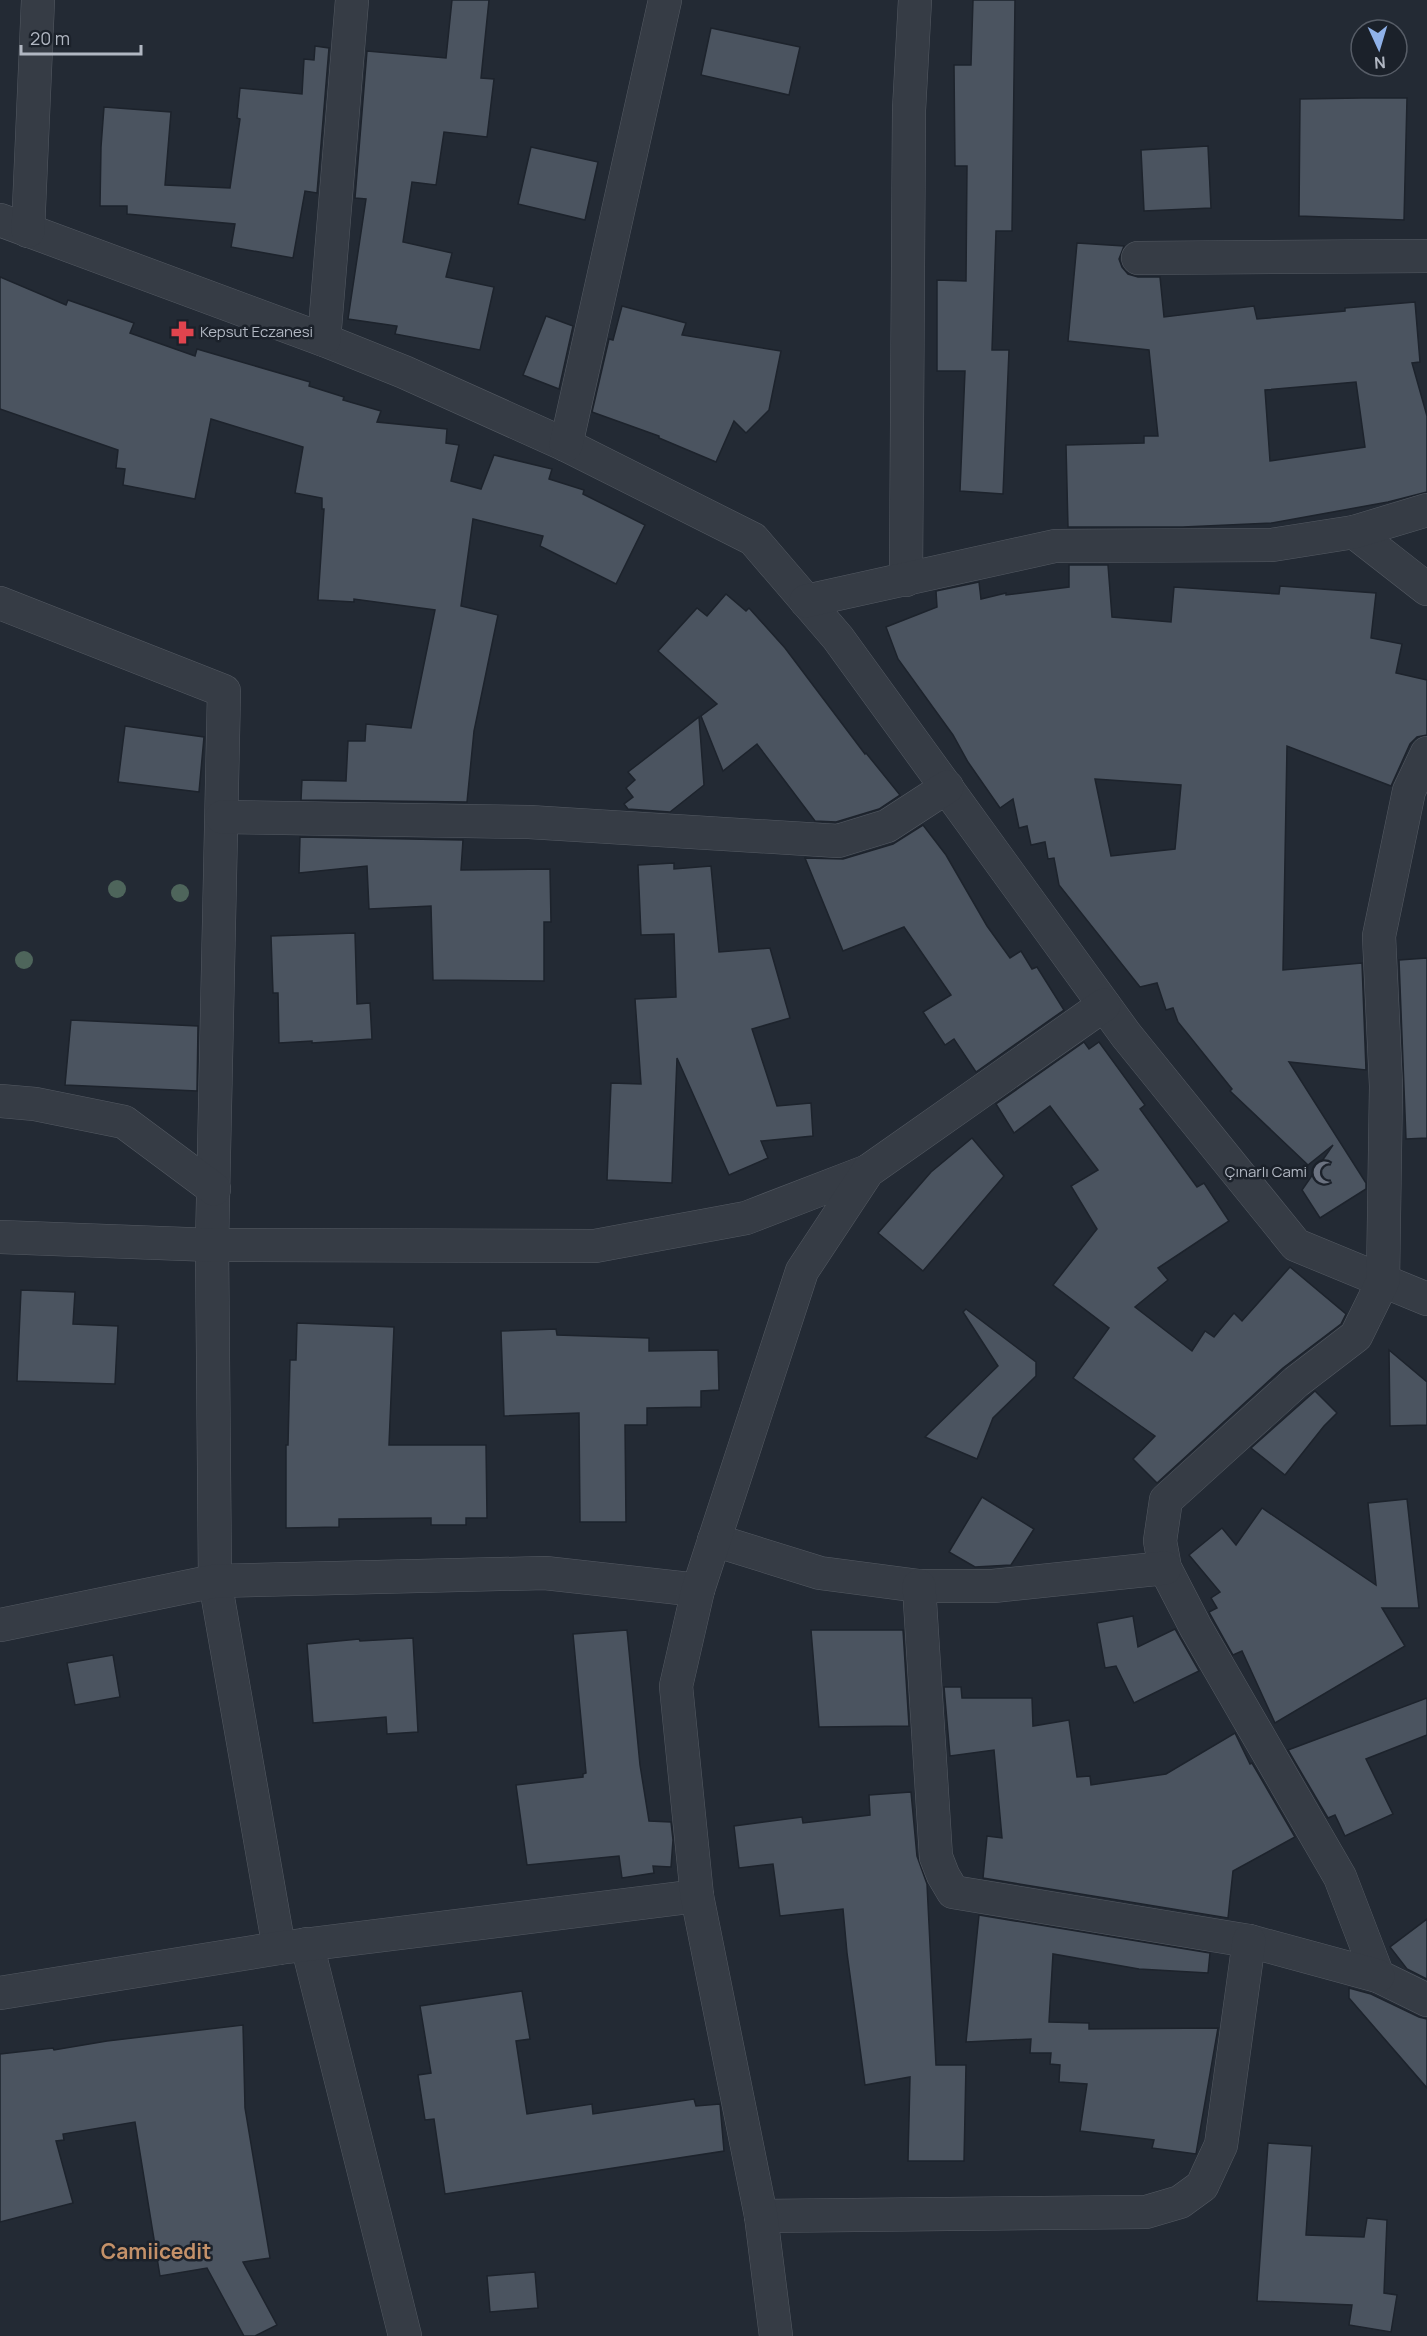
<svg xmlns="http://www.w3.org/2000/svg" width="1427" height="2336" font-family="Manrope,sans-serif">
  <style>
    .building { fill: #4b5460; stroke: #1d232c; stroke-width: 1.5; fill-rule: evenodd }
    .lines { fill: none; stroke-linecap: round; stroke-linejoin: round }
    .minor-casing { stroke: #545a63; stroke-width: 34 }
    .minor { stroke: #363c45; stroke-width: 33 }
    .tree { fill: #4e655b }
    .labels { text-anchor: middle; stroke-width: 5; stroke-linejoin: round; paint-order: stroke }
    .poi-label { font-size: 15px; fill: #b1b7c2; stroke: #1b212a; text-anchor: start }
    .district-label { font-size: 21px; font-weight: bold; fill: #c49169; stroke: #1b212a }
  </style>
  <rect width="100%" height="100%" fill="#232a34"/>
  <g class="building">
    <path d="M452 0H489L481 78 494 79 487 137 444 132 436 185 412 182 403 242 452 253 446 277 494 287 480 350 395 334 397 326 348 319 366 199 355 198 367 51 446 58Z"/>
    <path d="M973 0H1015L1012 231H996L992 350H1009L1003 494 960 491 965 371H937V280L966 281 967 166H955L954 65H971Z"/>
    <path d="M711 28 800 47 789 95 701 75Z"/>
    <path d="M315 46 329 48 317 193 305 191 293 258 231 247 235 224 127 214V206H100L101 147 104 107 171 112 165 185 230 188 240 119 237 118 240 88 302 94 304 59 314 60Z"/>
    <path d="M1361 98H1407L1404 220 1299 216 1300 99Z"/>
    <path d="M1208 146 1211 208 1144 211 1141 150Z"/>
    <path d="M531 147 598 162 585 220 518 204Z"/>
    <path d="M1077 243 1124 246 1119 259 1122 267 1128 274 1138 277H1160L1164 317 1254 306 1257 319 1345 311V308L1415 302 1420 362 1412 363 1427 416V492L1388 502 1272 523 1183 527H1068L1066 445 1144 443V436H1158L1149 350 1068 341ZM1356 382 1365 447 1270 461 1265 390Z"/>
    <path d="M0 277 66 305 68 300 134 323 130 333 195 356 197 349 310 382 309 386 344 397 343 400 381 411 377 422 447 429 446 443 459 445 451 481 481 489 494 455 552 469 549 479 584 490 583 494 645 525 616 584 540 546 543 536 473 519 461 606 498 615 474 731 467 802 301 800 302 780 346 781 348 741H365L366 724 411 728 435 610 354 599V602L318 600 324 509H322V498L295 493 303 447 211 419 195 499 123 485 125 469 116 468 118 450 0 409Z"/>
    <path d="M622 306 686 323 682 335 781 351 769 410 746 433 734 421 716 462 659 438V436L592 412 609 339 613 340Z"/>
    <path d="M546 316 573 326 559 389 523 375Z"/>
    <path d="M1069 565H1108L1112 617 1171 622 1174 587 1279 594 1280 586 1376 593 1371 638 1402 644 1396 673 1427 680V735L1417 737 1410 744 1391 786 1287 746 1283 970 1362 963 1366 1070 1289 1062 1366 1183V1189L1320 1218 1302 1190 1333 1145 1308 1165 1230 1091 1232 1089 1178 1022 1173 1008 1166 1010 1157 983 1140 987 1059 885 1054 858 1048 859 1045 842 1031 845 1027 826 1019 828 1013 799 1000 808 968 762 953 735 898 659 886 627 937 607 936 591 979 582 981 599 1006 593V595L1069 587ZM1095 779 1181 785 1175 849 1111 856Z"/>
    <path d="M726 594 746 611 749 608 785 648 865 754 866 753 900 795 879 809 836 822 815 821 757 744 723 771 701 716 717 704 658 651 697 608 707 616Z"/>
    <path d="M699 717 704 785 670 812 628 809 624 804 633 797 626 788 635 780 628 772Z"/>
    <path d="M125 726 204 737 199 792 118 782Z"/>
    <path d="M923 825 946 855 987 926 1010 958 1021 951 1032 969 1037 967 1064 1010 976 1072 954 1039 945 1045 923 1012 951 995 904 927 843 951 805 858 843 859 893 844Z"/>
    <path d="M300 837 463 840 461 870 550 869 551 922H544V981L433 980 431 906 369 909 367 866 299 873Z"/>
    <path d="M674 863V869L711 866 719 952 770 948 790 1018 752 1029 777 1106 811 1103 813 1136 761 1141 768 1158 729 1175 677 1058 672 1183 607 1180 611 1083 641 1084 635 999 676 997 674 934 641 935 638 865Z"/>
    <path d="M355 933 357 1004 370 1003 372 1039 312 1043V1041L279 1043 278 993H273L271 936Z"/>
    <path d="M1427 958V1138L1406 1139 1399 960Z"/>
    <path d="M71 1020 198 1026 197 1091 65 1085Z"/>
    <path d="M1084 1042 1089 1049 1099 1042 1145 1105 1140 1109 1197 1187 1204 1183 1229 1221 1158 1268 1168 1280 1135 1307 1192 1351 1205 1331 1214 1337 1234 1313 1242 1321 1290 1267 1346 1314 1341 1324 1283 1368 1157 1483 1133 1459 1155 1436 1073 1378 1109 1328 1053 1285 1097 1229 1071 1186 1098 1170 1050 1106 1014 1133 996 1104Z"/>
    <path d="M972 1138 1004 1176 923 1271 878 1233 931 1172Z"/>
    <path d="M21 1290 75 1292 73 1324 118 1326 115 1384 17 1381Z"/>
    <path d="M966 1309 1036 1362V1376L993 1418 977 1459 925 1437 998 1366 963 1312Z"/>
    <path d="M297 1323 394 1327 389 1445H486L487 1518H466V1525H431V1518L339 1519V1527L286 1528V1445H288L290 1360H296Z"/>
    <path d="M556 1329 557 1335 649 1338V1351L718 1350 719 1390 701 1391V1407L647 1408V1425H625L626 1522H580L579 1413 504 1416 501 1331Z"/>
    <path d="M1389 1350 1427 1382V1425L1390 1426Z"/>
    <path d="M1315 1391 1337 1413 1324 1426 1285 1475 1251 1448Z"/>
    <path d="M982 1497 1034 1529 1011 1565 975 1567 949 1552Z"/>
    <path d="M1407 1499 1419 1608H1382L1405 1646 1275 1723 1242 1651 1233 1655 1209 1612 1217 1608 1211 1598 1220 1592 1189 1555 1222 1528 1236 1545 1262 1508 1376 1585 1368 1503Z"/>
    <path d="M1133 1616 1138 1647 1175 1629 1199 1671 1134 1703 1116 1666 1105 1668 1097 1623Z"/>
    <path d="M627 1630 640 1765 649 1821 671 1822 673 1840 671 1867 653 1866 654 1873 622 1878 619 1856 527 1865 516 1785 583 1777V1774L586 1773 573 1634Z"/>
    <path d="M811 1630H903L909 1726 819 1727Z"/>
    <path d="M413 1638 418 1732 387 1734 386 1717 313 1723 307 1644 359 1639 360 1641Z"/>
    <path d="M113 1655 120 1697 75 1705 67 1663Z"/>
    <path d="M944 1687H961L962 1698H1032L1033 1726 1069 1720 1077 1777 1090 1776 1091 1785 1166 1774 1235 1733 1250 1764 1252 1763 1295 1837 1233 1871 1228 1918 983 1878 987 1836 1002 1838 994 1750 950 1756Z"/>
    <path d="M1427 1698V1735L1366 1759 1393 1814 1345 1836 1335 1815 1328 1818 1288 1750Z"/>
    <path d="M911 1792 917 1856 927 1884 936 2065H966L964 2161H908L910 2077 865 2085 847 1953 843 1909 780 1916 773 1864 739 1868 734 1826 802 1817 803 1823 870 1815 869 1795Z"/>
    <path d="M979 1915 1210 1953 1208 1973 1139 1969 1053 1954 1049 2022 1089 2023V2029L1218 2028 1196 2154 1152 2148 1154 2140 1080 2131 1087 2084 1059 2082 1060 2065 1050 2064 1051 2053H1030L1031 2039 966 2042Z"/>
    <path d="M1427 1919V1979L1407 1969 1390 1947Z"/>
    <path d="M1349 1988 1371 1994 1419 2017 1427 2019V2088L1349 1998Z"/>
    <path d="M522 1991 530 2039 516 2041 527 2114 592 2104 593 2114 694 2099 696 2106 720 2104 724 2151 445 2194 434 2119 425 2120 418 2075 431 2073 420 2006Z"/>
    <path d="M243 2025 245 2108 270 2258 243 2262 277 2325 255 2336H244L207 2268 160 2276 135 2122 63 2134 64 2140 56 2141 73 2203 0 2222V2054L53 2048 54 2050 107 2041Z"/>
    <path d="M1268 2143 1312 2146 1306 2235 1364 2237 1367 2218 1387 2220 1384 2293 1397 2295 1391 2332 1349 2325 1352 2305 1257 2301Z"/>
    <path d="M535 2272 538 2308 490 2312 487 2276Z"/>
  </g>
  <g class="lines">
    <defs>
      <g id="minor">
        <path d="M0 220 324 340 404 372 566 445 753 539 838 638 1126 1035 1296 1245 1427 1299"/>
        <path d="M28 231 38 0"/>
        <path d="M1138 258 1427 256"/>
        <path d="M324 340 352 0"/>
        <path d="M566 445 665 0"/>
        <path d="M1354 532 1427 589"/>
        <path d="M906 580 909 110 915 0"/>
        <path d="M806 601 1055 546 1272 545 1354 532 1427 510"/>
        <path d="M0 603 224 691 212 1245 215 1581 279 1948"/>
        <path d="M1427 753 1409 791 1379 936 1386 1086 1383 1281 1356 1336 1296 1382 1166 1500 1160 1541 1165 1568 1196 1628 1340 1877 1378 1976 1427 2000"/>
        <path d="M222 817 529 822 838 841 887 826 947 787"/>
        <path d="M0 1101 35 1104 124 1122 214 1189"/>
        <path d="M0 1237 212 1245 595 1246 746 1218 868 1171"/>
        <path d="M714 1540 820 1573 919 1586H993L1165 1568"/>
        <path d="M919 1586 936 1857 943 1875 953 1892 1249 1941 1378 1976"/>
        <path d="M0 1625 215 1581 545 1573 698 1590"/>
        <path d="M307 1944 405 2336"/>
        <path d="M0 1993 279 1948 697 1896"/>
        <path d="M761 2216 1146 2212 1180 2202 1202 2186 1221 2145 1249 1941"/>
        <path d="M776 2336 761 2216 697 1896 676 1686 698 1590 802 1271 868 1171 1104 1005"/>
      </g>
    </defs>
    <use href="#minor" class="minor-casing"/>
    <use href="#minor" class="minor"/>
  </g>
  <g class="tree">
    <circle cx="117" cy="889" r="9"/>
    <circle cx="180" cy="893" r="9"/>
    <circle cx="24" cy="960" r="9"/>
  </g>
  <defs>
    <symbol id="pharmacy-bare" viewBox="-9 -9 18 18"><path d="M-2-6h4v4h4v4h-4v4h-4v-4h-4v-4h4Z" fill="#e0444e" stroke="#1b212a" stroke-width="2.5" paint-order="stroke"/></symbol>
    <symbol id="mosque-bare" viewBox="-9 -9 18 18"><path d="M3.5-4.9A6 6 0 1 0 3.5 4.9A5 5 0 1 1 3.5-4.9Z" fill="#6b7280" stroke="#1b212a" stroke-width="2.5" paint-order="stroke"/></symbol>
  </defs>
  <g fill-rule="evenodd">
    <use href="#pharmacy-bare" x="166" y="316" width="33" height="33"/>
    <use href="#mosque-bare" x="1308" y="1156" width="33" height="33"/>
  </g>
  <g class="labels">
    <g class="poi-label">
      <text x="200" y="337">Kepsut Eczanesi</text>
      <text x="1307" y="1177" text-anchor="end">Çınarlı Cami</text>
    </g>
    <g class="district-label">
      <text x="156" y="2259">Camiicedit</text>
    </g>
  </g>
  <g transform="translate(1379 48) rotate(176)"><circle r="28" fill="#1b212a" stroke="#575d67" stroke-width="1.5"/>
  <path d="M0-4.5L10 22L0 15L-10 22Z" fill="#8fb1e8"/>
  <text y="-9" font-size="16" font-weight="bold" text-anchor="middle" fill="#b1b7c2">N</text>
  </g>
  <path d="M21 45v9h120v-9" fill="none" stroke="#b1b7c2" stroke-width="3"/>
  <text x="30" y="45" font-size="18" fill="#b1b7c2" stroke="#1b212a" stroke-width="4.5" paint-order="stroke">20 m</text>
</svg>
